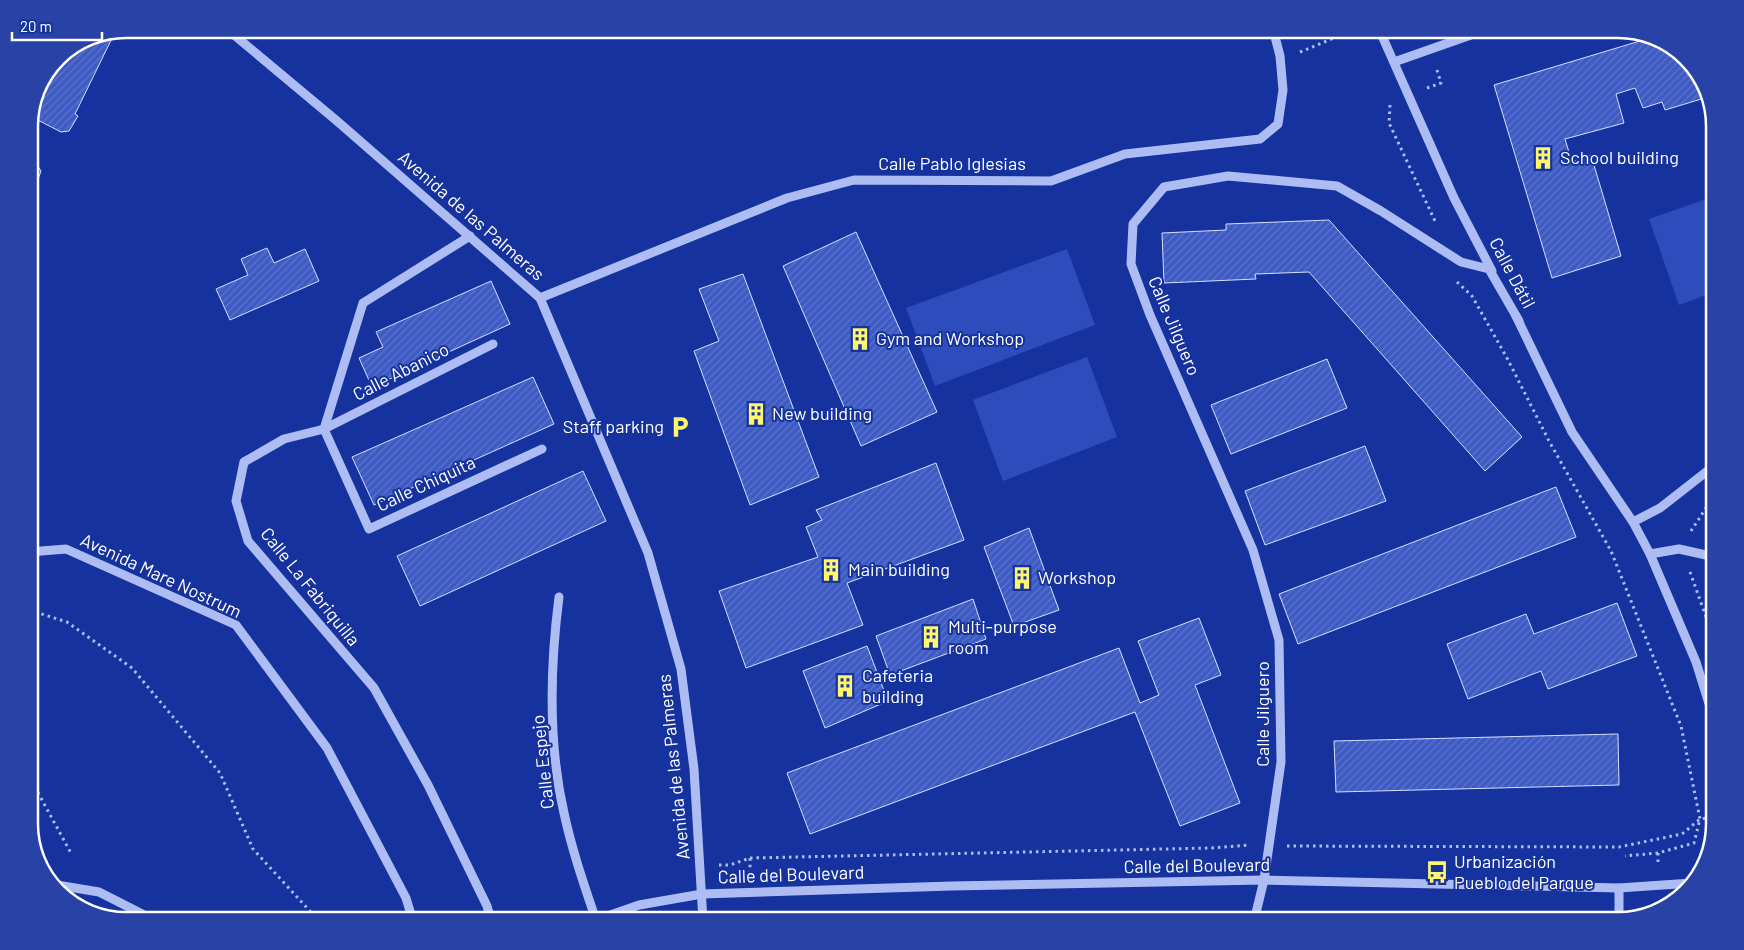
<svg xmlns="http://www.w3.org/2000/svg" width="1744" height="950" font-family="Barlow,sans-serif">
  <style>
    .grass { fill: #2d4dbd }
    .building { fill: url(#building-hatch); stroke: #d6defd }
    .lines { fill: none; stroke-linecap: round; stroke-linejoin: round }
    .path { stroke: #adbdf3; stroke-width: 3; stroke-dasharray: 2.5 4; stroke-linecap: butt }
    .minor { stroke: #adbdf3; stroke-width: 9 }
    .labels { text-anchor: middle; stroke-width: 4; stroke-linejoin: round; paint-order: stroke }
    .poi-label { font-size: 18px; fill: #fff; stroke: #16329e; text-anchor: start }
    .street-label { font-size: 18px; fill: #fff; stroke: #16329e }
    .rim { fill: none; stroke: #fff; stroke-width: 2.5 }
  </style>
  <defs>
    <pattern id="building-hatch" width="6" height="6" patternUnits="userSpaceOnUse" patternTransform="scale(1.25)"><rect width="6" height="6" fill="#3e5bc4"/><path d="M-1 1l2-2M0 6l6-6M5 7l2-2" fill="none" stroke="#5b74cd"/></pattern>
  </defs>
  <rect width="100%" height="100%" fill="#16329e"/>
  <g class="grass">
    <path d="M1715 196V292L1679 305 1649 219Z"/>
    <path d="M1067 249 1095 325 935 386 906 308Z"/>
    <path d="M1087 357 1117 437 1003 481 973 400Z"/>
  </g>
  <g class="building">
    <path d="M116 30 75 114 78 116 69 131 61 132 30 116 57 57 88 36Z"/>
    <path d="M1653 37 1662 39 1699 72 1708 97 1665 110 1662 102 1643 108 1635 88 1616 94 1624 123 1565 139 1572 162 1591 155 1621 256 1552 278 1494 85Z"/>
    <path d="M29 160 36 163 41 171 36 185 33 183 29 191Z"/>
    <path d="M1329 220 1522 437 1485 471 1309 272 1255 274 1256 279 1164 283 1162 233 1226 230V224Z"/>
    <path d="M856 232 937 412 861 446 783 266Z"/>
    <path d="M267 248 274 263 305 249 319 281 230 320 216 289 248 275 241 259Z"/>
    <path d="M743 274 819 477 750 505 694 351 719 341 699 289Z"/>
    <path d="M491 281 510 324 372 387 359 358 383 347 376 332Z"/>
    <path d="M1327 359 1347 408 1231 454 1211 405Z"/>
    <path d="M533 377 554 424 374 505 352 457Z"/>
    <path d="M1365 446 1386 501 1265 545 1245 491Z"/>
    <path d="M936 463 964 540 847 583 863 625 746 668 719 591 818 557 806 527 822 520 816 510Z"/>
    <path d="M583 471 606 521 420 606 397 556Z"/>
    <path d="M1556 487 1576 537 1298 644 1279 594Z"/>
    <path d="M1029 528 1059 610 1014 626 984 547Z"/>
    <path d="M973 599 986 639 890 675 876 636Z"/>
    <path d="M1617 603 1637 656 1548 689 1541 671 1468 699 1447 644 1526 614 1534 634Z"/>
    <path d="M1199 618 1221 675 1195 685 1240 803 1180 826 1135 712 810 834 787 773 1119 648 1140 703 1159 695 1138 641Z"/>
    <path d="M867 646 888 701 825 728 803 671Z"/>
    <path d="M1618 734 1619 785 1336 792 1334 741Z"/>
  </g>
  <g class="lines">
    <g class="path">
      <path d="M1300 52 1356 29"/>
      <path d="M1427 88 1441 83 1436 67"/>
      <path d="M1390 105 1389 123 1435 221"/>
      <path d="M1457 282 1472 296 1507 358 1549 441 1611 551 1681 726 1700 819 1694 843 1658 853 1625 856"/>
      <path d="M1691 531 1706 508 1715 503"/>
      <path d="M1690 572 1715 642"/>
      <path d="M29 610 67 622 132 668 220 773 253 849 319 921"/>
      <path d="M29 783 36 789 72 855"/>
      <path d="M1287 846 1619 847 1682 834 1700 819 1715 817"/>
      <path d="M1658 853V865"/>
      <path d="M750 858 1211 848 1249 845"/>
      <path d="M719 865H730L750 858V873"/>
      <path d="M752 911V921"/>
    </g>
    <g class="minor">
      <path d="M227 29 337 121 540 298 648 553 681 669 694 769 703 921"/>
      <path d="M1379 29 1454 198 1492 271"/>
      <path d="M1394 62 1488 29"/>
      <path d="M470 236 363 303 324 429 284 439 244 462 236 501 248 541 374 688 428 785 487 906 491 921"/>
      <path d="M540 298 787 198 854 180 1051 181 1125 154 1260 139 1278 124 1283 90 1280 56 1273 29"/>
      <path d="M1516 316 1572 432 1633 522 1650 554 1696 662 1715 723"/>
      <path d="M493 344 324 429 369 529 542 449"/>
      <path d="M1633 522 1660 508 1715 465"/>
      <path d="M29 552 66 549 236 625 327 748 406 898 413 921"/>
      <path d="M1650 554 1679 549 1715 557"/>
      <path d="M559 597C550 667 548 743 564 813 572 850 584 885 596 920"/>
      <path d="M51 884 99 892 156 921"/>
      <path d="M1619 888V921"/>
      <path d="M593 921 639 905 702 894 952 886 1264 880 1619 888 1692 883"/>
      <path d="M1254 921 1264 880 1281 762 1279 640 1253 550 1150 315 1131 264 1133 224 1164 187 1228 176 1337 186 1381 211 1461 262 1489 269 1519 321"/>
    </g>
  </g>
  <defs>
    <symbol id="building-bare" viewBox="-9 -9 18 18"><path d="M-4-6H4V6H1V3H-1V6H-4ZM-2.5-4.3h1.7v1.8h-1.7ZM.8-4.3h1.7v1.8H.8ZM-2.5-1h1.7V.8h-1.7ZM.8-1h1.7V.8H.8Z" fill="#fff66f" stroke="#16329e" stroke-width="2.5" paint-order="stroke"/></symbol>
    <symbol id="parking-bare" viewBox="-9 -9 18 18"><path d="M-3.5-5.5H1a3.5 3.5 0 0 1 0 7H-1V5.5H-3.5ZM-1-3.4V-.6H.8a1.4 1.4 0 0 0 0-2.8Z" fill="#fff66f" stroke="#16329e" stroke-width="2.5" paint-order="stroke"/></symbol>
    <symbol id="bus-bare" viewBox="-9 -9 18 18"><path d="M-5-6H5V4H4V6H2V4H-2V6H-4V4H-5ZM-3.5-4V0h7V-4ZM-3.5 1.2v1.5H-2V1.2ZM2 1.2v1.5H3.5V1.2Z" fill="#fff66f" stroke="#16329e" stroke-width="2.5" paint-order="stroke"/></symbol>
  </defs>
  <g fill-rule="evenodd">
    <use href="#building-bare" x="1527" y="142" width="32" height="32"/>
    <use href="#building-bare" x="844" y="323" width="32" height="32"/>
    <use href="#building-bare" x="740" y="398" width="32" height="32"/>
    <use href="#parking-bare" x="664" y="411" width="32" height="32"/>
    <use href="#building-bare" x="815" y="554" width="32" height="32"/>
    <use href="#building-bare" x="1006" y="562" width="32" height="32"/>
    <use href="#building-bare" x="915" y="621" width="32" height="32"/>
    <use href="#building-bare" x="829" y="670" width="32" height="32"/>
    <use href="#bus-bare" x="1421" y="856" width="32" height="32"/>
  </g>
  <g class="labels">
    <g class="poi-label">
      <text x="1560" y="164">School building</text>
      <text x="876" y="345">Gym and Workshop</text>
      <text x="772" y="420">New building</text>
      <text x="664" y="433" text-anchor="end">Staff parking</text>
      <text x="848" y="576">Main building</text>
      <text x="1038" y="584">Workshop</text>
      <text x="948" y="633">Multi-purpose<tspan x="948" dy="21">room</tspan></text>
      <text x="862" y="682">Cafeteria<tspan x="862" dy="21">building</tspan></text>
      <text x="1454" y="868">Urbanización<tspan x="1454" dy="21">Pueblo del Parque</tspan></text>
    </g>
    <g class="street-label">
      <text x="952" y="170">Calle Pablo Iglesias</text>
      <text transform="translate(471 216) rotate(41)" y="6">Avenida de las Palmeras</text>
      <text transform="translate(1512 273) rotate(62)" y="6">Calle Dátil</text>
      <text transform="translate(1174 326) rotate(67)" y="6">Calle Jilguero</text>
      <text transform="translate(401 372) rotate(-27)" y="6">Calle Abanico</text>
      <text transform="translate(426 484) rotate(-25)" y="6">Calle Chiquita</text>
      <text transform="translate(161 576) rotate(25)" y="6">Avenida Mare Nostrum</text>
      <text transform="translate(310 587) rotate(51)" y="6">Calle La Fabriquilla</text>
      <text transform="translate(1263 714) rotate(-90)" y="6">Calle Jilguero</text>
      <text transform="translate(543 762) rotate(-96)" y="6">Calle Espejo</text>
      <text transform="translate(674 767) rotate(-96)" y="6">Avenida de las Palmeras</text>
      <text transform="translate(1197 866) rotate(-1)" y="6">Calle del Boulevard</text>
      <text transform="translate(791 875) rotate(-2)" y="6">Calle del Boulevard</text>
    </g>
  </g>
  <path d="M0 0H1744V950H0ZM126 38H1618A88 88 0 0 1 1706 126V824A88 88 0 0 1 1618 912H126A88 88 0 0 1 38 824V126A88 88 0 0 1 126 38Z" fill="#2942a6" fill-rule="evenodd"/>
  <path class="rim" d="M126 38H1618A88 88 0 0 1 1706 126V824A88 88 0 0 1 1618 912H126A88 88 0 0 1 38 824V126A88 88 0 0 1 126 38Z"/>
  <path d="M12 32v8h90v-8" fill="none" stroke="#ffffff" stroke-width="2.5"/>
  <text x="20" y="32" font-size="15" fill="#ffffff" stroke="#16329e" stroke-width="4" paint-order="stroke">20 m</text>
</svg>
